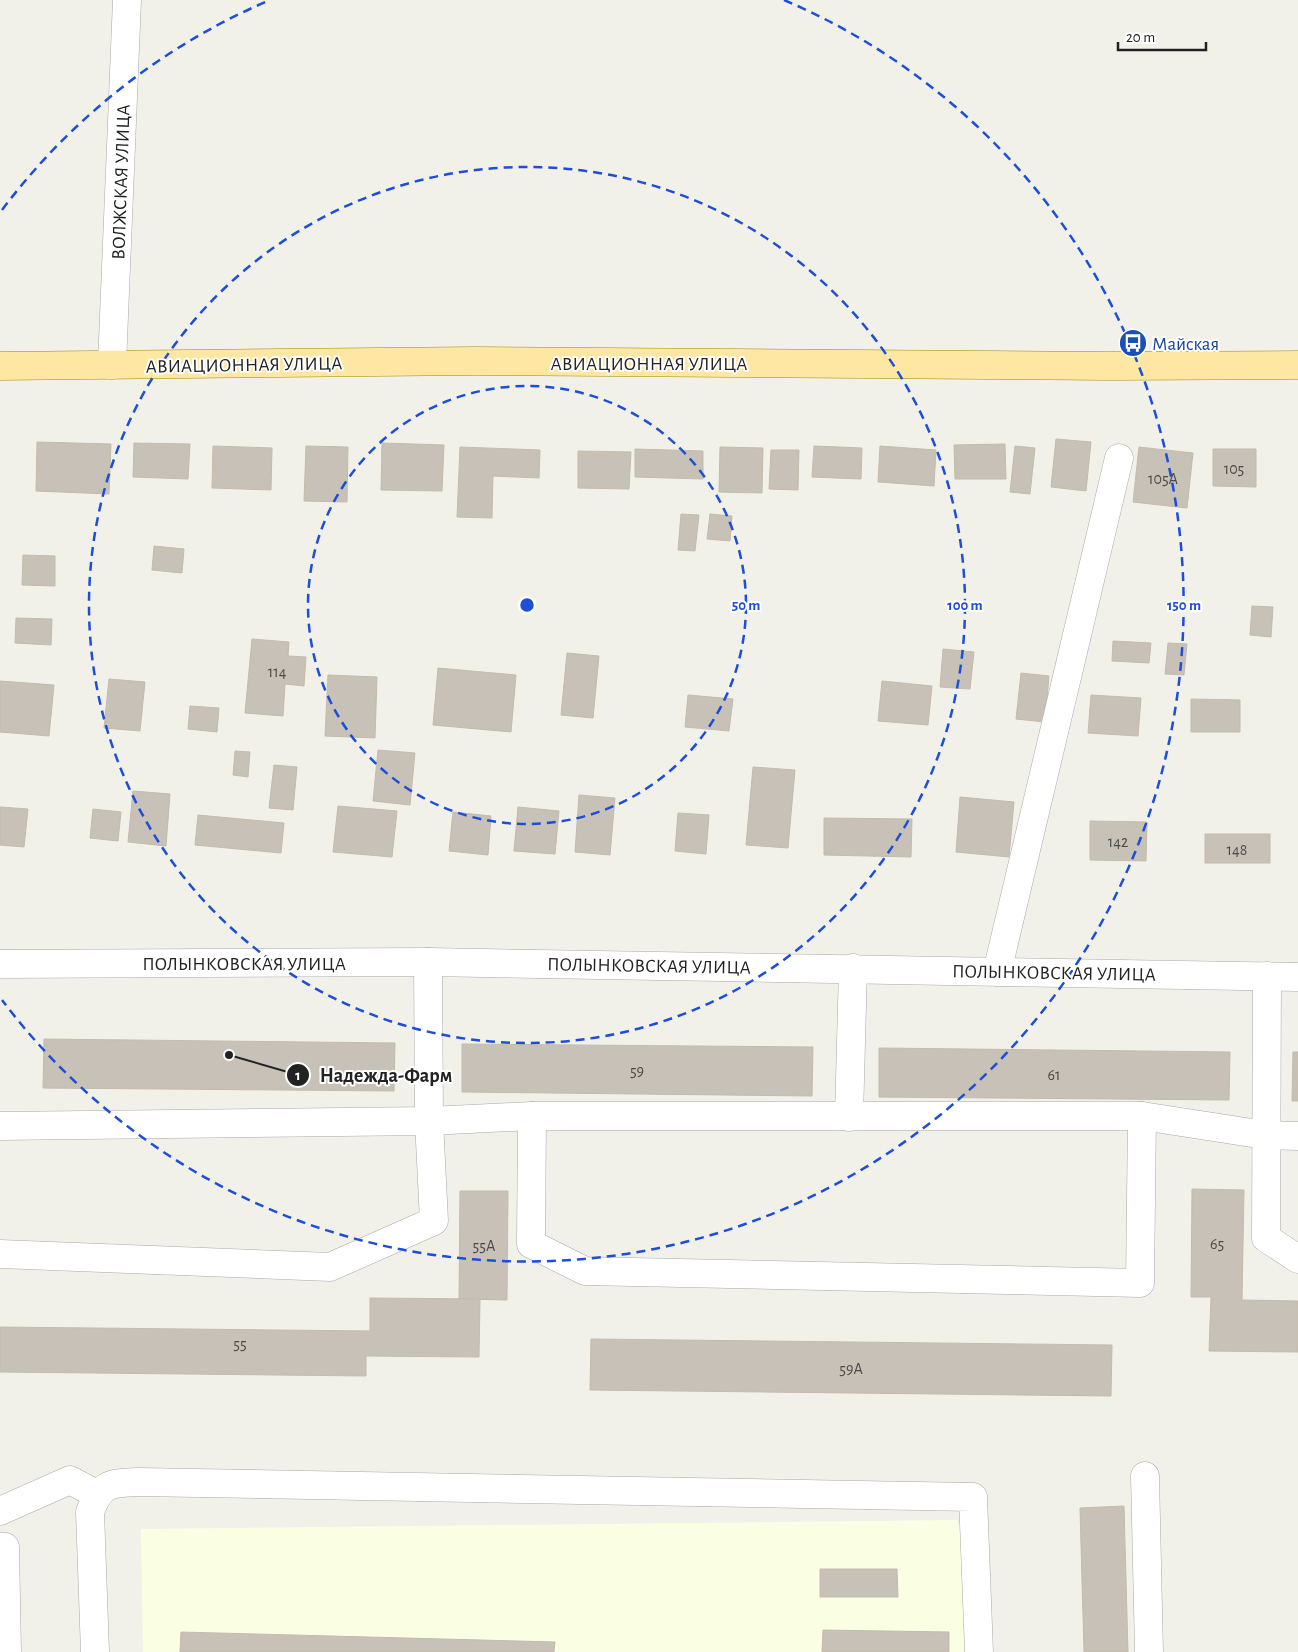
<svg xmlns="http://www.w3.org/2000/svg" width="1298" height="1652" font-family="'Alegreya Sans',sans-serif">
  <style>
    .education { fill: #faffe4 }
    .building { fill: #c7c1b8; stroke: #c4bbaa }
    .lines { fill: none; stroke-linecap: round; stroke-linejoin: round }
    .minor-casing { stroke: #a9a9a9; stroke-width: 29 }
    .major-casing { stroke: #9f8900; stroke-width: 29 }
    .minor { stroke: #fff; stroke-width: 28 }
    .major { stroke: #fde7a3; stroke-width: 28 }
    .ring { fill: none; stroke: #1d4ed8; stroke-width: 2.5; stroke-dasharray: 9 6 }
    .labels { text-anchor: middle; stroke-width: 4; stroke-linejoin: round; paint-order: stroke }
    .number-label { font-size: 16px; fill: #4b4a48 }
    .street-label { font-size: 19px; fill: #222; stroke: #fff }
    .transit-label { font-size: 19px; fill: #164399; stroke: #fff; text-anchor: start }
    .centre { fill: #1d4ed8; stroke: #fff; stroke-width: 2.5 }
    .ring-label { font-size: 15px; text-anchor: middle; font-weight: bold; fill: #1d4ed8; stroke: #fff; stroke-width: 4; stroke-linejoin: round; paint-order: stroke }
    .leader { fill: none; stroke: #222; stroke-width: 2 }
    .callout-dot { fill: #222; stroke: #fff; stroke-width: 2 }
    .mark-label { font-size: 15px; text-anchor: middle; font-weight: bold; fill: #fff }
    .callout-label { font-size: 20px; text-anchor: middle; font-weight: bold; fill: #222; stroke: #fff; stroke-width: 4; stroke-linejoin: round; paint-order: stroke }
  </style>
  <rect width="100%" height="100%" fill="#f2f1e9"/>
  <path class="education" d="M957 1520 966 1538 971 1652H143L141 1529Z"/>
  <g class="building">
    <path d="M1056 439 1091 442 1086 491 1051 487Z"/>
    <path d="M37 442 111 444 109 494 36 491Z"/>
    <path d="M134 443 190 444 188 479 133 477Z"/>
    <path d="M382 443 444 445 442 491 381 490Z"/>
    <path d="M1005 444 1006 479H955L954 445Z"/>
    <path d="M213 446 272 448 271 490 212 488Z"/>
    <path d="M306 446 348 447 347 502 304 501Z"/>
    <path d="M814 446 862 448 861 479 812 477Z"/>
    <path d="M880 446 936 450 934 486 878 482Z"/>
    <path d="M1015 446 1035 448 1030 494 1010 492Z"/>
    <path d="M460 447 540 450 539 478 493 476 492 518 457 517Z"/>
    <path d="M720 447 763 448 762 493 719 492Z"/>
    <path d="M1139 447 1193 453 1187 508 1133 502Z"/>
    <path d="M635 449 703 451V479L635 477Z"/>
    <path d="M1213 449H1256V487L1213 486Z"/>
    <path d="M771 450H799L798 490 769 489Z"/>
    <path d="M578 451 631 452 629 489 578 488Z"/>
    <path d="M681 514 699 515 695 551 678 550Z"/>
    <path d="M710 514 732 516 730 541 707 539Z"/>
    <path d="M154 546 184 549 182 573 152 570Z"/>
    <path d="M23 555 55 556V586L22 585Z"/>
    <path d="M1252 606 1273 607 1271 637 1250 635Z"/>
    <path d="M16 618 52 619 51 645 15 643Z"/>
    <path d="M252 639 289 642 288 656 306 657 304 686 285 684 283 716 245 713Z"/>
    <path d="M1113 641 1151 643 1149 663 1112 661Z"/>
    <path d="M1168 643 1187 644 1184 675 1165 674Z"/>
    <path d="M943 649 974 652 970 689 940 687Z"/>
    <path d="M567 653 599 656 593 718 561 715Z"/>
    <path d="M438 668 516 675 511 732 433 725Z"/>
    <path d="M1021 673 1049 676 1045 722 1016 719Z"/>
    <path d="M328 675 377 677 375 738 325 736Z"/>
    <path d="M109 679 145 682 140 731 104 728Z"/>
    <path d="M0 681 54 685 49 736 0 732Z"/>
    <path d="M882 681 932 686 928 725 878 721Z"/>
    <path d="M688 695 733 699 729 731 685 727Z"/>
    <path d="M1091 695 1141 698 1138 736 1088 733Z"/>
    <path d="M1191 699 1240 700V732H1191Z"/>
    <path d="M190 706 219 708 217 732 188 729Z"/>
    <path d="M378 750 415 753 410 805 373 801Z"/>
    <path d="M235 751 250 752 248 777 233 775Z"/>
    <path d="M274 765 297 767 293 810 269 808Z"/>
    <path d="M753 767 795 770 788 848 746 845Z"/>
    <path d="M133 791 170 794 166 846 128 842Z"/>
    <path d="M579 795 615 798 610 855 575 852Z"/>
    <path d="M960 797 1014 802 1009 857 956 852Z"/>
    <path d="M338 806 397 811 392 857 333 852Z"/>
    <path d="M0 807 28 809 24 847 0 845Z"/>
    <path d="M518 807 559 811 555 854 514 851Z"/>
    <path d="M93 809 121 812 118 841 90 838Z"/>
    <path d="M453 812 491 816 488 855 449 851Z"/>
    <path d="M678 813 709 815 706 854 675 851Z"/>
    <path d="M198 815 284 823 281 853 195 845Z"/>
    <path d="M824 818 912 819 911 857 824 855Z"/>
    <path d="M1090 821 1147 822 1146 861 1090 860Z"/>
    <rect x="1205" y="834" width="65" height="29"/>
    <path d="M44 1039 395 1043 394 1091 43 1088Z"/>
    <path d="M462 1044 813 1047 812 1096 462 1092Z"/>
    <path d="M879 1048 1230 1052 1229 1100 879 1097Z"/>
    <path d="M1293 1052H1298V1101H1292Z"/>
    <path d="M1192 1189 1244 1190 1242 1300 1298 1301V1352L1209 1351 1211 1297H1191Z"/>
    <path d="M460 1191H508L507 1300 459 1299Z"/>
    <path d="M370 1298 480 1299 479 1357 366 1356V1376L0 1372V1327L370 1331Z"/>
    <path d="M591 1339 1112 1345 1111 1396 590 1390Z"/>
    <path d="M1124 1506 1128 1652H1084L1080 1508Z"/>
    <path d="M820 1569H897L898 1597H820Z"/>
    <path d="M823 1630 949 1632V1652H822Z"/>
    <path d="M181 1632 555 1642 554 1652H180Z"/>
  </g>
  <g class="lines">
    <defs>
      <g id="minor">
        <path d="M112 365 127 0"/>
        <path d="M0 964 428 962 1298 977"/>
        <path d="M997 972 1119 458"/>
        <path d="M1267 976 1266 1238 1298 1259"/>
        <path d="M532 1116 531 1244 585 1271 1140 1283 1142 1116"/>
        <path d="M849 1117 853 968"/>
        <path d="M0 1126 429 1121 532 1116H1142L1265 1135 1298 1136"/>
        <path d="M0 1254 330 1267 434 1221 429 1121 428 962"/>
        <path d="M1145 1476 1149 1652"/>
        <path d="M0 1511 70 1480 96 1494"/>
        <path d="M0 1547H5L7 1652"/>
        <path d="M95 1652 90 1512C100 1484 109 1483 138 1482L973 1497 979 1652"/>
      </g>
      <path id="major" d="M0 366 474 361 1109 366 1298 365"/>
    </defs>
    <use href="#minor" class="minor-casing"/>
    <use href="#major" class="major-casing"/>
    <use href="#minor" class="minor"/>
    <use href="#major" class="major"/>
  </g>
  <g class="ring">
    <circle cx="527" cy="605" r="219"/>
    <circle cx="527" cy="605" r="438"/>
    <path d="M2 210A657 657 0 0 1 270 0M784 0A657 657 0 1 1 2 1000"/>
  </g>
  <defs>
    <symbol id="bus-disc" viewBox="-11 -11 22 22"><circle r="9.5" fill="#1a4fb4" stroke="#fff"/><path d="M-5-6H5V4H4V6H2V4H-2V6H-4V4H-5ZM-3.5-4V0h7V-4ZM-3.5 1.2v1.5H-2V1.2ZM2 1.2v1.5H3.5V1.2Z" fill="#fff"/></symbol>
  </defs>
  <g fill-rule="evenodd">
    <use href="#bus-disc" x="1117" y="327" width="32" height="32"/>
  </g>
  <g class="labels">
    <g class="number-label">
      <text x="1234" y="474">105</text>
      <text x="1163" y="484">105А</text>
      <text x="277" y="677">114</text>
      <text x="1118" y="847">142</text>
      <text x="1237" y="855">148</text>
      <text x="637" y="1076">59</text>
      <text x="1054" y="1080">61</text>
      <text x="1217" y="1249">65</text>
      <text x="484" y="1251">55А</text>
      <text x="240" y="1349">55</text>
      <text x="851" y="1374">59А</text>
    </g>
    <g class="street-label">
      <text transform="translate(120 182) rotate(-88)" y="7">ВОЛЖСКАЯ УЛИЦА</text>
      <text x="649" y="370">АВИАЦИОННАЯ УЛИЦА</text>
      <text transform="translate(244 364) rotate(-1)" y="7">АВИАЦИОННАЯ УЛИЦА</text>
      <text x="244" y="970">ПОЛЫНКОВСКАЯ УЛИЦА</text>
      <text transform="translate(649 965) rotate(1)" y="7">ПОЛЫНКОВСКАЯ УЛИЦА</text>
      <text transform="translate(1054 972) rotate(1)" y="7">ПОЛЫНКОВСКАЯ УЛИЦА</text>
    </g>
    <g class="transit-label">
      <text x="1152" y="350">Майская</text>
    </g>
  </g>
  <circle cx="527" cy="605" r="8" class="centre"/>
  <g class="ring-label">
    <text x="746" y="610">50 m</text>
    <text x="965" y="610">100 m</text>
    <text x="1184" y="610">150 m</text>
  </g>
  <path class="leader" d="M229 1055L298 1075"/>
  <g class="callout-dot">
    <circle cx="229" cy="1055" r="5"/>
    <circle cx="298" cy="1075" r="12"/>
  </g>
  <g class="mark-label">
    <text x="298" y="1080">1</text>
  </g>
  <g class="callout-label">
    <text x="386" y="1082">Надежда-Фарм</text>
  </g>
  <path d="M1118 42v8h88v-8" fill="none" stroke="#222222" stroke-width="2.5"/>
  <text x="1126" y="42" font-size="15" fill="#222222" stroke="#ffffff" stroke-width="4" paint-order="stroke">20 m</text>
</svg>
